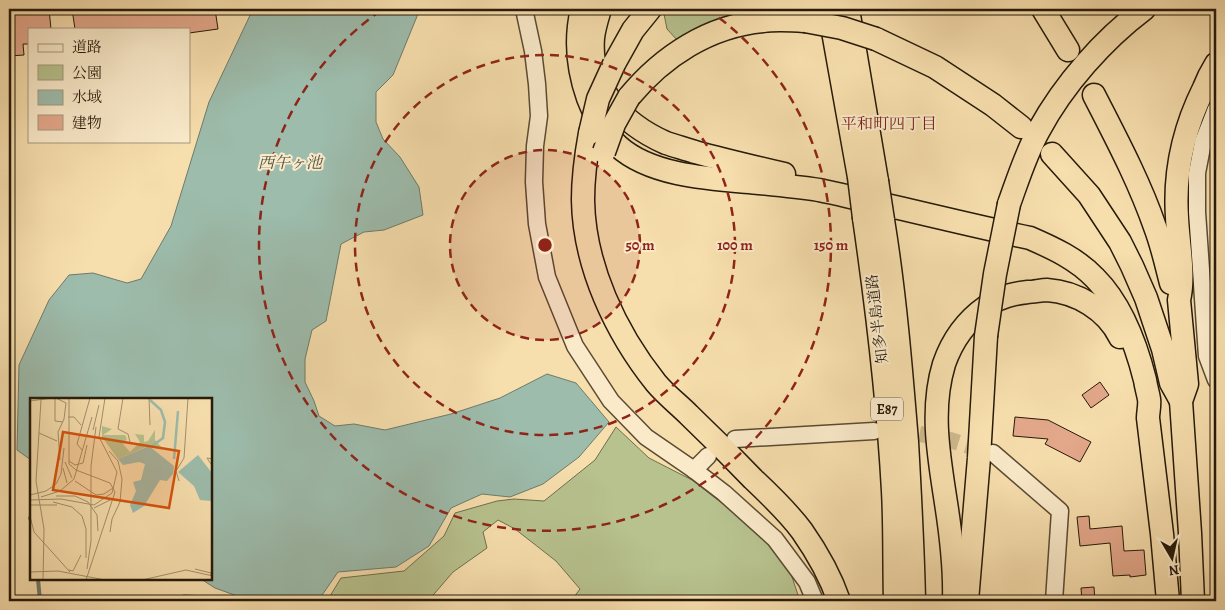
<svg xmlns="http://www.w3.org/2000/svg" width="1225" height="610" font-family="Alegreya,'Noto Serif JP',serif">
  <style>
    .green { fill: #b7c28e; stroke: #6e6e4c }
    .water { fill: #9dbcac; stroke: #6d7b6b }
    .lines { fill: none; stroke-linecap: round; stroke-linejoin: round }
    .stream { stroke: #6d7b6b; stroke-width: 4 }
    .building { fill: #e3a78a; stroke: #261a0a }
    .minor-tunnel { stroke: #cdb78c; stroke-width: 16; stroke-dasharray: 16 8; stroke-linecap: butt }
    .minor-casing { stroke: #5a4b33; stroke-width: 19 }
    .highway-casing { stroke: #261a0a; stroke-width: 25 }
    .minor { stroke: #faeaca; stroke-width: 16 }
    .highway { stroke: #f7dead; stroke-width: 22 }
    .highway-bridge-casing { stroke: #261a0a; stroke-width: 25; stroke-linecap: butt }
    .highway-bridge { stroke: #f7dead; stroke-width: 22 }
    .ring { fill: none; stroke: #8f2418; stroke-width: 2.5; stroke-dasharray: 9 6 }
    .labels { text-anchor: middle; stroke-width: 4; stroke-linejoin: round; paint-order: stroke }
    .shield { fill: #faeaca; stroke: #665844; stroke-width: 1 }
    .shield-label { font-size: 14px; font-weight: bold; fill: #261a0a }
    .street-label { font-size: 15px; fill: #261a0a; stroke: #faeaca }
    .neighbourhood-label { font-size: 16px; fill: #7a1f14; stroke: #faeaca }
    .water-label { font-size: 16px; font-style: italic; fill: #505343; stroke: #faeaca }
    .inset-river { fill: none; stroke: #9dbcac; stroke-width: 2.5 }
    .inset-road { fill: none; stroke: #a3906c; stroke-width: 1 }
    .view { fill: #d5530c; fill-opacity: 0.15; stroke: #d5530c; stroke-width: 2.5 }
    .inset-edge { fill: none; stroke: #261a0a; stroke-width: 2.5 }
    .centre { fill: #8f2418; stroke: #faeaca; stroke-width: 2.5 }
    .ring-label { font-size: 15px; text-anchor: middle; font-weight: bold; fill: #8f2418; stroke: #faeaca; stroke-width: 4; stroke-linejoin: round; paint-order: stroke }
  </style>
  <rect width="100%" height="100%" fill="#f7dead"/>
  <filter id="stains"><feTurbulence type="fractalNoise" baseFrequency=".004" numOctaves="4"/><feColorMatrix values="0 0 0 0 .2 0 0 0 0 .09 0 0 0 0 .02 0 0 0 .5 -.17"/></filter>
  <radialGradient id="worn" r=".72"><stop offset=".6" stop-color="#630" stop-opacity="0"/><stop offset="1" stop-color="#630" stop-opacity=".3"/></radialGradient>
  <g class="green">
    <path d="M663 9H738L730 23 678 41 667 29Z"/>
    <path d="M616 427 649 458 692 480 759 532 786 559 800 601H571L580 589 556 561 515 529 498 520 483 532 487 548 453 572 428 601H327L341 578 404 571 444 536 455 513 497 501 514 499 544 501 595 460Z"/>
    <path d="M184 595 210 596 222 601H168L167 599Z"/>
  </g>
  <path class="water" d="M253 9H420L393 75 376 92V122L383 139 400 157 419 187 423 215 384 230 364 232 341 244 326 321 312 330 305 359V382L314 401 319 416 335 426 354 424 385 430 451 414 500 398 547 374 576 383 609 422 579 457 543 484 510 497 482 494 451 508 429 546 396 567 338 572 318 601H251L215 588 201 579H211V399H31V460L17 450 19 365 49 300 69 275 93 273 127 283 141 279 171 226 209 102Z"/>
  <g class="lines">
    <g class="stream">
      <path d="M30 518 31 520"/>
      <path d="M38 579 40 601"/>
    </g>
  </g>
  <g class="building">
    <path d="M9 9H49L51 29H29V44H23L24 55 9 56Z"/>
    <path d="M72 9H215L218 29 189 33V29H75Z"/>
    <path d="M1100 382 1109 395 1091 408 1082 395Z"/>
    <path d="M1015 417 1048 420 1091 442 1080 462 1045 444 1048 439 1013 436Z"/>
    <path d="M1089 516 1090 529 1122 526 1124 551 1144 550 1146 575 1130 577V575L1113 576 1110 543 1080 546 1077 517Z"/>
    <path d="M1094 587 1095 601H1082L1081 588Z"/>
  </g>
  <g class="lines">
    <path class="minor-tunnel" d="M896 429 950 440 988 452"/>
    <defs>
      <g id="minor">
        <path d="M524 9 533 51 537 84 539 116 535 146 534 182 537 224 547 277 575 346 611 401 646 437 694 470 724 493 775 539 807 582 815 601"/>
        <path d="M1216 109 1203 142 1197 173V212L1207 356 1216 380"/>
        <path d="M735 439 874 431"/>
        <path d="M993 453 1060 511 1054 601"/>
        <path d="M694 470 708 456"/>
      </g>
      <g id="highway">
        <path d="M582 9C575 39 578 70 588 98 595 116 604 133 618 146 652 177 715 179 759 183 779 185 799 187 819 190 839 194 858 199 878 203 929 215 979 227 1030 238 1053 248 1077 259 1095 278 1122 305 1136 344 1145 380 1146 387 1148 393 1149 399 1150 405 1148 412 1148 418L1162 534 1168 601"/>
        <path d="M600 9C597 19 594 28 593 38 589 89 623 124 666 143 675 146 686 149 695 152 724 160 754 167 784 174"/>
        <path d="M829 9 859 177"/>
        <path d="M848 9 877 181"/>
        <path d="M1043 9 1068 50"/>
        <path d="M876 39 935 67 993 105 1021 127"/>
        <path d="M614 64 633 30 650 9"/>
        <path d="M1094 95C1116 138 1139 181 1155 227 1162 245 1166 264 1171 283"/>
        <path d="M629 97C663 56 709 26 763 21 777 19 791 20 805 21"/>
        <path d="M590 133C586 155 583 178 583 200 584 266 616 333 656 383 666 395 678 404 689 415 711 436 732 457 753 479 770 495 788 512 802 531 816 551 831 578 839 601"/>
        <path d="M1052 154 1089 195 1120 242 1132 266 1146 298 1163 349 1171 383 1181 401"/>
        <path d="M1009 204C1018 179 1026 153 1039 130 1064 84 1103 40 1144 9"/>
        <path d="M864 218C877 308 888 399 893 491 895 527 894 564 895 601"/>
        <path d="M883 220C895 294 901 368 907 442 910 495 913 548 914 601"/>
        <path d="M954 601C955 569 951 535 946 503 939 457 930 410 944 364 952 341 966 321 986 307 990 304 994 301 999 299 1008 295 1018 293 1028 292 1034 292 1041 290 1047 290 1077 292 1107 310 1120 337"/>
        <path d="M967 601 979 458 986 336"/>
        <path d="M1193 601 1190 533 1181 401 1187 384 1179 300C1185 275 1178 243 1177 217 1174 172 1184 128 1204 88 1207 80 1211 72 1216 64"/>
      </g>
    </defs>
    <use href="#minor" class="minor-casing"/>
    <use href="#highway" class="highway-casing"/>
    <use href="#minor" class="minor"/>
    <use href="#highway" class="highway"/>
    <defs>
      <g id="highway-bridge">
        <path d="M805 21 842 28 876 39"/>
        <path d="M590 133 598 99 614 64"/>
        <path d="M604 152 614 124 629 97"/>
        <path d="M859 177 864 218"/>
        <path d="M877 181 883 220"/>
        <path d="M986 336 995 274 1009 204"/>
      </g>
    </defs>
    <use href="#highway-bridge" class="highway-bridge-casing"/>
    <use href="#highway-bridge" class="highway-bridge"/>
  </g>
  <circle cx="545" cy="245" r="95" fill="#8f2418" fill-opacity=".12"/>
  <g class="ring">
    <circle cx="545" cy="245" r="95"/>
    <circle cx="545" cy="245" r="190"/>
    <path d="M707 9A286 286 0 1 1 383 9"/>
  </g>
  <g class="labels">
    <rect class="shield" x="871" y="397.5" width="32" height="23" rx="4"/>
    <g class="shield-label">
      <text x="887" y="414">E87</text>
    </g>
    <g class="street-label">
      <text transform="translate(877 319) rotate(-97)" y="5">知多半島道路</text>
    </g>
    <g class="neighbourhood-label">
      <text x="889" y="129">平和町四丁目</text>
    </g>
    <g class="water-label">
      <text x="290" y="168">西午ヶ池</text>
    </g>
  </g>
  <g transform="translate(30 398)">
    <rect width="182" height="182" fill="#f7dead"/>
    <path d="M72 28 82 31 73 37H95L97 41 93 46 100 54 110 44 105 36 114 37V44L118 43 125 32V42L133 51 120 47 88 61 72 39Z" fill="#b7c28e"/>
    <path d="M119 48 144 68 143 76 137 83 130 82 114 108 103 115 100 107 106 93 103 84 111 82 115 66 109 64 93 67 88 61ZM168 57 182 75 181 103 170 102 164 88 148 74Z" fill="#9dbcac"/>
    <path class="inset-river" d="M120 2 131 12 135 24 133 40 122 48M144 61 148 13"/>
    <path class="inset-road" d="M26 0 36 5 34 21 28 34 30 62M30 0H91M93 0 88 31 98 36 100 44M119 0 120 27M25 1V23L33 24M39 1V66L46 72 80 85 85 94 56 182M11 2 6 83 14 131 13 182M0 3 22 0M38 19H44L51 27M63 32 69 7M9 35 27 43M52 52 47 46 60 0M79 53 88 63 92 81 90 104 82 121 80 134M183 61 177 60 183 69M39 63 45 67 53 65 57 47M35 64 42 80M33 70 37 85M45 83 66 97 74 96 83 90M149 83 146 73 154 60 158 0M0 97 16 93 26 86 31 76 34 50M26 98H45L58 104 67 117 68 133M11 99 30 93 44 81 62 19M0 102 31 101 64 107 82 95 87 74 69 39 75 0M23 104 42 109 52 118 56 131V160M0 107H27M64 110 82 101M0 118 4 134 40 174M57 171 61 143V68L66 29M165 171 181 175V177M39 172 43 173 51 157M0 174 28 173 75 182M112 182 156 172 183 178"/>
    <path class="view" d="M33 34 149 53 139 110 23 92Z"/>
    <rect width="182" height="182" class="inset-edge"/>
  </g>
  <circle cx="545" cy="245" r="8" class="centre"/>
  <g class="ring-label">
    <text x="640" y="250">50 m</text>
    <text x="735" y="250">100 m</text>
    <text x="831" y="250">150 m</text>
  </g>
  <rect width="1225" height="610" fill="none" stroke="#f7dead" stroke-width="30"/>
  <rect x="10" y="10" width="1205" height="590" fill="none" stroke="#261a0a" stroke-width="2.5"/>
  <rect x="15" y="15" width="1195" height="580" fill="none" stroke="#261a0a"/>
  <rect x="28" y="28" width="162" height="115" fill="#faeaca" stroke="#a5977d"/>
  <rect x="38" y="44" width="25" height="8" fill="#faeaca" stroke="#a5977d"/>
  <text x="72" y="52" font-size="15" fill="#261a0a">道路</text>
  <rect x="38" y="65" width="25" height="15" fill="#b7c28e" stroke="#a5977d"/>
  <text x="72" y="78" font-size="15" fill="#261a0a">公園</text>
  <rect x="38" y="90" width="25" height="15" fill="#9dbcac" stroke="#a5977d"/>
  <text x="72" y="102" font-size="15" fill="#261a0a">水域</text>
  <rect x="38" y="115" width="25" height="15" fill="#e3a78a" stroke="#a5977d"/>
  <text x="72" y="128" font-size="15" fill="#261a0a">建物</text>
  <g transform="translate(1172 558) rotate(171)" stroke="#faeaca" stroke-width="4" paint-order="stroke">
  <path d="M0-4L9 19L0 12L-9 19Z" fill="#261a0a"/>
  <text y="-8" font-size="14" font-weight="bold" text-anchor="middle" fill="#261a0a">N</text>
  </g>
  <rect width="100%" height="100%" filter="url(#stains)"/>
  <rect width="100%" height="100%" fill="url(#worn)"/>
</svg>
